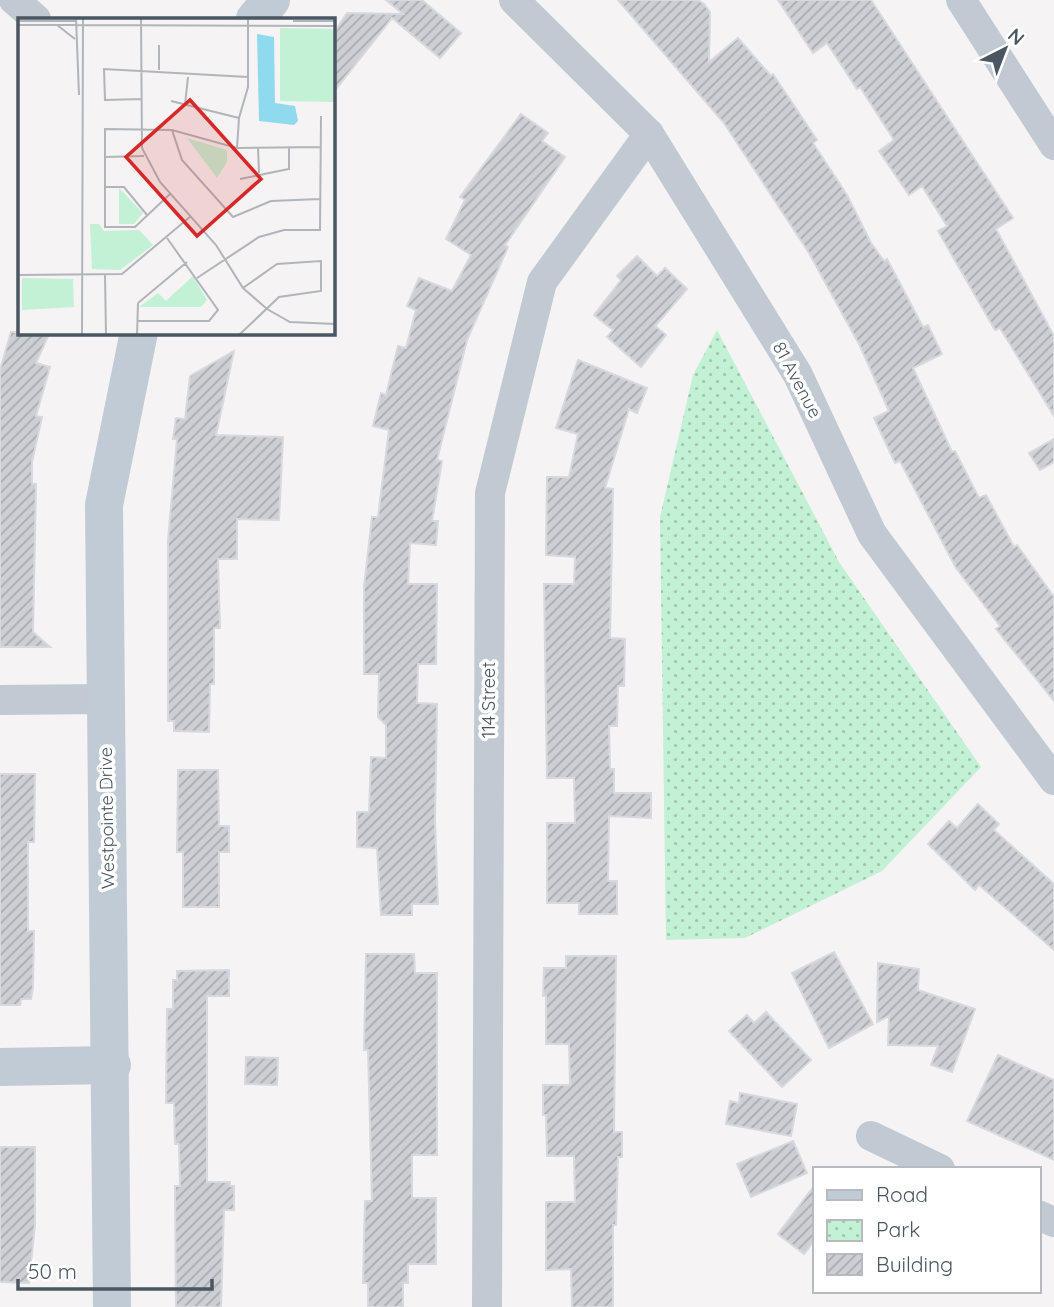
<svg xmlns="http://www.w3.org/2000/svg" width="1054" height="1307" font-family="Quicksand,sans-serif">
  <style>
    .park { fill: url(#park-dots) }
    .building { fill: url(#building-hatch); stroke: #d7d9de; stroke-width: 2 }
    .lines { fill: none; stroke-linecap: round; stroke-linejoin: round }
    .street { stroke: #c1cad2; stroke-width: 30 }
    .secondary { stroke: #c1cbd6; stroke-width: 38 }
    .labels { text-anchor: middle; stroke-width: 7; stroke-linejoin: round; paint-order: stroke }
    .street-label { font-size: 18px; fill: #4a5661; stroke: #fff }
    .inset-road { fill: none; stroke: #b1b4b9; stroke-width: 2 }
    .view { fill: #d62828; fill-opacity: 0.15; stroke: #d62828; stroke-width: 3.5 }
    .inset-edge { fill: none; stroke: #4a5661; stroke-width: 3.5 }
  </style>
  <defs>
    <pattern id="park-dots" width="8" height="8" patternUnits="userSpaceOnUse" patternTransform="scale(1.75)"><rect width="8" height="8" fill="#c3f1d5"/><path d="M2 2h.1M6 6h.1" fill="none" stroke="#a0c6b0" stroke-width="1.8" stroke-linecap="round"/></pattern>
    <pattern id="building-hatch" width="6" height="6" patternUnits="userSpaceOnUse" patternTransform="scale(1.75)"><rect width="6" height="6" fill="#cdcfd5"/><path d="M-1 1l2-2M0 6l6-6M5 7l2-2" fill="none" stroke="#a8abb0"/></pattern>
  </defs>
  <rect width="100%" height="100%" fill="#f5f3f3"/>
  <path class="park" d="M717 330 839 562 981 767 882 871 745 938 666 940 660 517 693 375Z"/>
  <g class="building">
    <path d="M386 0H422L461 33 440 58 392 18 332 94V37L341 22 347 13 403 14Z"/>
    <path d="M618 0H698L704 4 710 12 709 62 738 38 771 76 773 74 817 140 813 143 847 195 871 243 884 261 887 259 923 327 928 325 942 354 913 368 952 452 955 451 979 498 986 495 1014 547 1017 545 1054 597V701L996 629 1000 626 956 568 900 461 895 463 874 418 889 411 860 346 809 253 724 123Z"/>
    <path d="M778 0H871L1013 218 996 229 1054 336V416L1000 328 995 330 938 231 947 226 922 186 909 195 879 151 894 140 860 87 857 89 827 43 813 53Z"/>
    <path d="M521 114 548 133 542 141 565 157 505 245 508 247 467 340 437 460 442 461 432 521H438L436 545 410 543 408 584H437L436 664H418L417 703 437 704 435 821 438 904H412V915H381L377 848 357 847V812H369L371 757 386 758V725L378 717 379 674H364V587L372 517H378L389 430 373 426 381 393 386 395 398 346 406 348 416 310 407 306 419 278 452 291 471 255 446 239 465 200 460 197Z"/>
    <path d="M637 256 657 276 665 268 687 289 655 326 666 335 641 367 607 337 613 330 594 315 621 280 617 276Z"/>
    <path d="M11 332H50L36 363 50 367 36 416 42 417 32 462V484H36L33 632 50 647H0V370Z"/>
    <path d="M234 351 216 435 283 437 279 520 237 519V559H218L220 628H214V684H210L209 732 174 731V721H168V540L177 439H173L176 418 185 419 190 376Z"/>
    <path d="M578 360 647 388 637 413 629 409 605 488 613 489 610 638 625 639 624 686H618L617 726H609L610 769H614V793H651V818L609 816 608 881H617V914H579V903H547V823H575L574 778H547L544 584H574L575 557 546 555 547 477H569L578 434 556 428Z"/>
    <path d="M1054 439V462L1040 470 1029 453Z"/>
    <path d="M178 770H218L219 826H229V852H219V907H183V852H177Z"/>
    <path d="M0 774H35L34 842H28V931H34L33 987 31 999H21L20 1005H0Z"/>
    <path d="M978 804 999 824 994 830 1054 884V950L979 885 975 890 928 844 949 821 957 828Z"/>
    <path d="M834 952 873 1024 829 1048 792 973Z"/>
    <path d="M366 954H414L415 973H437V1155H412V1198H436V1264H408V1283H403V1307H368V1283H363L365 1201H372L368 1050H364Z"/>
    <path d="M566 956H616L614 1132H622V1157H618L616 1225H613V1307H572L571 1269 546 1270V1202H575L574 1156H547L546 1115H543V1085H570L569 1044H546V996H543L544 968H566Z"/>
    <path d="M878 963 919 969 918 990 975 1009 952 1072 931 1065 938 1046 888 1045 889 1016 877 1022Z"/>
    <path d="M229 970V996H207V1182H230V1186H234V1210H224L221 1307H176L175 1186H180L179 1144H175L174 1103H166L167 1009H173V980H177V971Z"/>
    <path d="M766 1012 811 1060 782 1087 729 1031 747 1015 754 1023Z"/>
    <path d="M998 1055 1054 1080V1160L967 1121Z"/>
    <path d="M246 1057 278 1058 277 1085 245 1084Z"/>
    <path d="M740 1093 797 1104 791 1136 726 1124 730 1101 739 1103Z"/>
    <path d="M793 1141 807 1173 751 1197 737 1164Z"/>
    <path d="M0 1147H35V1224L29 1283 0 1282Z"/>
    <path d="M814 1186V1241L804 1254 778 1234Z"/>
  </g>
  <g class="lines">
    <g class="street">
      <path d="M14 0 36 19"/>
      <path d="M514 0 649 134 798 375 872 534 1054 780"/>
      <path d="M961 0 1054 145"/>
      <path d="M0 700 104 699"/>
      <path d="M871 1136 940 1169"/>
      <path d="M1038 1215 1054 1222"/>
      <path d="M487 1307 490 493 542 282 649 134"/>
    </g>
    <g class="secondary">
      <path d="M255 19 271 0"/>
      <path d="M0 1067 112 1065"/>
      <path d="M112 1307 104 505 139 332"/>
    </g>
  </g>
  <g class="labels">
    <g class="street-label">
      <text transform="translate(797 380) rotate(62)" y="6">81 Avenue</text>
      <text transform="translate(489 700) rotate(-90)" y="6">114 Street</text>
      <text transform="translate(107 818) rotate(-91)" y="6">Westpointe Drive</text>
    </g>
  </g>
  <g transform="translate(18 18)">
    <rect width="317" height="317" fill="#f5f3f3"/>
    <path d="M72 206H81L86 213 121 212 135 227 102 252 74 251Z" fill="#c3f1d5"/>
    <path d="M4 260 55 261 56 289 4 292Z" fill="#c3f1d5"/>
    <path d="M262 10 317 11V84L262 83Z" fill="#c3f1d5"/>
    <path d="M169 120 209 132V144L199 160ZM101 170 125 195 116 206H101ZM175 258 189 282 183 289H121L140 275 148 283Z" fill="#c3f1d5"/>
    <path d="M239 16 256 19 257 85 277 88 280 103 276 107 241 103Z" fill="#90daee"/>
    <path class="inset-road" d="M58 0 61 77M123 0 124 130 142 164 198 227 225 270 249 291 272 304 317 306M0 3H58M275 3H317M0 7H58M39 7 57 21M58 7 317 8M141 52V27M123 81 87 82 86 51 230 59M153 83 221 100M167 87 170 59M154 112 164 142 215 199 253 183 302 181M240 129 241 155M219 130 221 100 230 69V0M87 139 126 138M222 161 271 151V129M87 169H106L129 197M152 176 117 209H87V111L154 112 219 130 303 129M0 257 104 256 173 198M87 257 88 317M179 260 241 219 266 212H302L303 98M120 285 169 244M119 303H191L200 292 149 220M64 317 65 0M119 317 120 285M221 317 261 279 303 273V243L259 246 225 270"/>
    <path class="view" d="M172 82 243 161 179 218 108 139Z"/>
    <rect width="317" height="317" class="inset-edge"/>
  </g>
  <rect x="813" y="1167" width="228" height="126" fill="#ffffff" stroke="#b7bbc0" stroke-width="2"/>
  <rect x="827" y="1190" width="35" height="10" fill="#c1cbd6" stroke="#b7bbc0" stroke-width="2"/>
  <text x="876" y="1202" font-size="21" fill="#4a5661">Road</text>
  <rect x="827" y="1220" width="35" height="21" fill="url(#park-dots)" stroke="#b7bbc0" stroke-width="2"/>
  <text x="876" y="1237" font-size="21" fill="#4a5661">Park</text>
  <rect x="827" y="1254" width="35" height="21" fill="url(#building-hatch)" stroke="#b7bbc0" stroke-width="2"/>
  <text x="876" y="1272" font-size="21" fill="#4a5661">Building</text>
  <g transform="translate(1005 49) rotate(42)" stroke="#ffffff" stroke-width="5" paint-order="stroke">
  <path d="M0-5L12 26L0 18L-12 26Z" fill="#4a5661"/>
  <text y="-10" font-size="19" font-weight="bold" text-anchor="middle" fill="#4a5661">N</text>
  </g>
  <path d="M18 1279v10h194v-10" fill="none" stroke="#4a5661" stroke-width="3.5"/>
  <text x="28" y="1279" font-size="21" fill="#4a5661" stroke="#ffffff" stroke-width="5" paint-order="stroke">50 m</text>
</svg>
